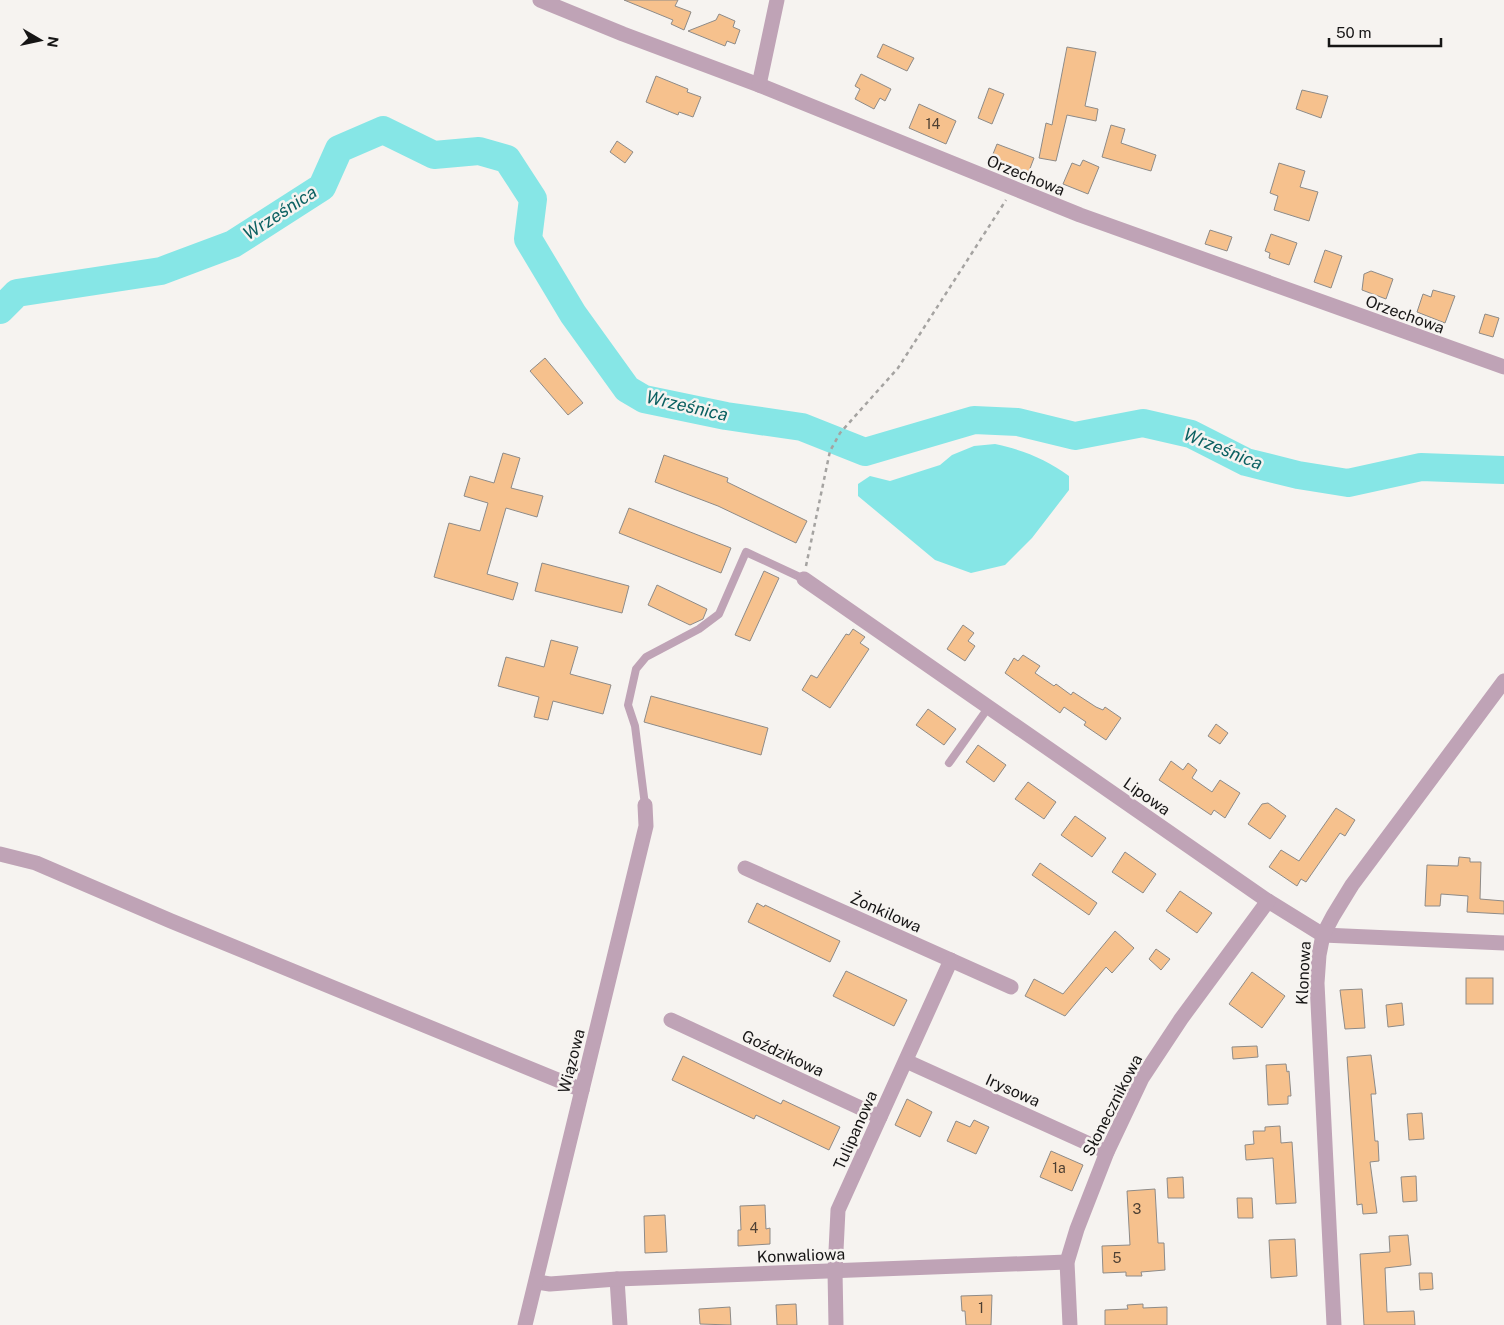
<svg xmlns="http://www.w3.org/2000/svg" width="1504" height="1325" font-family="'Public Sans',sans-serif">
  <style>
    .water { fill: #86e6e6 }
    .lines { fill: none; stroke-linecap: round; stroke-linejoin: round }
    .river { stroke: #86e6e6; stroke-width: 28 }
    .building { fill: #f6c18d; stroke: #8e8b88 }
    .path { stroke: #a5a3a1; stroke-width: 2.5; stroke-dasharray: 4 4; stroke-linecap: butt }
    .service { stroke: #bfa3b6; stroke-width: 8 }
    .minor { stroke: #bfa3b6; stroke-width: 15 }
    .labels { text-anchor: middle; stroke-width: 5; stroke-linejoin: round; paint-order: stroke }
    .number-label { font-size: 14px; fill: #4e4033 }
    .street-label { font-size: 16px; fill: #161515; stroke: #f6f3f0 }
    .water-label { font-size: 18px; font-style: italic; fill: #0b6061; stroke: #f6f3f0 }
  </style>
  <rect width="100%" height="100%" fill="#f6f3f0"/>
  <path class="water" d="M995 444C1023 450 1046 459 1069 476V490L1032 538 1005 565 971 573 935 560 858 496V484L870 476 890 481 940 465 952 455 974 446Z"/>
  <g class="lines">
    <path class="river" d="M0 310 17 293 161 271 233 244 322 187 339 149 383 130 434 155 479 151 507 159 533 199 528 239 573 314 627 389 644 399 726 416 802 427 865 452 974 420 1018 422 1075 436 1143 423 1191 434 1246 462 1298 475 1348 483 1421 467 1504 470"/>
  </g>
  <g class="building">
    <path d="M624 0H678L675 6 691 12 684 30 671 24 673 20Z"/>
    <path d="M719 14 735 21 733 27 740 30 735 44 727 41 725 46 688 31 716 20Z"/>
    <path d="M883 44 914 58 907 71 877 57Z"/>
    <path d="M1067 47 1096 52 1085 106 1098 109 1096 121 1067 115 1056 161 1039 158 1046 123 1052 125Z"/>
    <path d="M861 74 891 89 885 101 880 98 874 109 855 99 860 89 855 86Z"/>
    <path d="M656 76 688 89 687 92 701 97 693 117 679 112 678 115 646 102Z"/>
    <path d="M989 88 1004 94 992 124 978 118Z"/>
    <path d="M1302 90 1328 96 1321 118 1296 109Z"/>
    <path d="M919 104 956 121 946 144 909 128Z"/>
    <path d="M1111 125 1125 129 1121 143 1156 155 1151 171 1102 157Z"/>
    <path d="M617 141 633 152 625 163 610 152Z"/>
    <path d="M997 144 1034 158 1026 179 993 166 995 161 991 159Z"/>
    <path d="M1083 160 1099 167 1088 194 1063 184 1072 163 1080 166Z"/>
    <path d="M1279 163 1305 171 1300 187 1318 192 1309 221 1274 210 1278 196 1270 193Z"/>
    <path d="M1210 230 1232 237 1227 251 1205 244Z"/>
    <path d="M1271 234 1297 243 1289 265 1269 258 1270 253 1265 251Z"/>
    <path d="M1325 250 1342 256 1331 288 1314 282Z"/>
    <path d="M1371 271 1393 279 1386 299 1362 290 1364 274Z"/>
    <path d="M1433 290 1455 296 1445 323 1417 312 1423 294 1431 297Z"/>
    <path d="M1485 314 1499 318 1493 337 1479 333Z"/>
    <path d="M545 358 583 403 568 415 530 371Z"/>
    <path d="M503 453 520 458 511 488 543 496 537 517 506 508 487 574 518 583 513 600 434 577 449 523 480 531 488 503 464 496 470 476 494 483Z"/>
    <path d="M664 455 728 478 727 482 807 521 796 543 718 506 655 482Z"/>
    <path d="M629 508 731 548 721 573 619 533Z"/>
    <path d="M542 563 629 586 622 613 535 591Z"/>
    <path d="M764 571 779 578 750 641 735 635Z"/>
    <path d="M657 585 707 609 703 619 690 625 648 605Z"/>
    <path d="M963 625 974 633 968 641 975 646 965 661 947 649Z"/>
    <path d="M853 629 865 637 860 643 869 649 830 708 802 690 811 675 817 678 846 634 849 635Z"/>
    <path d="M551 640 578 647 570 674 611 685 603 714 553 701 548 720 534 717 539 697 498 686 506 657 544 667Z"/>
    <path d="M1023 655 1040 666 1035 673 1054 686 1056 684 1071 695 1073 692 1096 707 1103 710 1105 707 1121 718 1106 740 1084 725 1086 722 1064 707 1060 713 1005 673 1014 658 1018 661Z"/>
    <path d="M651 696 768 728 761 755 644 722Z"/>
    <path d="M928 709 956 729 944 745 916 725Z"/>
    <path d="M1216 724 1228 733 1220 744 1208 736Z"/>
    <path d="M978 745 1006 765 994 782 966 762Z"/>
    <path d="M1171 761 1183 770 1188 763 1197 770 1192 778 1212 792 1220 780 1240 793 1225 818 1214 810 1211 815 1159 780Z"/>
    <path d="M1028 782 1056 802 1044 819 1015 799Z"/>
    <path d="M1268 803 1286 816 1270 839 1248 824 1262 804Z"/>
    <path d="M1336 808 1355 820 1345 836 1340 833 1306 882 1301 879 1297 886 1269 867 1281 850 1299 861Z"/>
    <path d="M1075 816 1106 838 1092 857 1061 835Z"/>
    <path d="M1125 852 1156 874 1143 893 1112 872Z"/>
    <path d="M1459 857 1470 858V862H1481L1480 899 1504 901V914L1467 912 1468 896 1441 894 1440 906H1425L1427 865 1458 866Z"/>
    <path d="M1040 863 1097 903 1089 915 1032 875Z"/>
    <path d="M1180 891 1212 913 1197 933 1166 911Z"/>
    <path d="M757 903 764 907 765 905 840 941 830 962 748 922Z"/>
    <path d="M1115 931 1134 948 1112 973 1106 967 1065 1016 1025 996 1034 979 1063 994Z"/>
    <path d="M1156 949 1170 959 1161 970 1149 959Z"/>
    <path d="M846 971 907 1000 894 1026 833 996Z"/>
    <path d="M1252 972 1285 996 1262 1028 1229 1004Z"/>
    <rect x="1466" y="978" width="27" height="26"/>
    <path d="M1362 989 1365 1028 1345 1029 1340 990Z"/>
    <path d="M1402 1003 1404 1025 1388 1027 1386 1005Z"/>
    <path d="M1257 1046 1258 1057 1233 1059 1232 1047Z"/>
    <path d="M1371 1055 1376 1094H1371L1375 1141H1378L1379 1161 1370 1162 1377 1213 1363 1214 1362 1204 1357 1205 1347 1057Z"/>
    <path d="M683 1056 781 1104 783 1100 840 1127 829 1150 756 1115 754 1119 672 1080Z"/>
    <path d="M1286 1064 1287 1072 1289 1071 1291 1096H1288V1104L1268 1105 1266 1065Z"/>
    <path d="M907 1099 932 1112 920 1137 895 1125Z"/>
    <path d="M1422 1113 1424 1139 1409 1140 1407 1114Z"/>
    <path d="M974 1120 989 1127 976 1154 947 1141 956 1121 970 1127Z"/>
    <path d="M1280 1126 1281 1143 1292 1142 1296 1203 1276 1204 1273 1158 1246 1160 1245 1145 1254 1144 1253 1131H1265V1127Z"/>
    <path d="M1051 1151 1083 1165 1072 1191 1040 1177Z"/>
    <path d="M1416 1176 1417 1201 1403 1202 1401 1177Z"/>
    <path d="M1183 1177 1184 1198H1168L1167 1178Z"/>
    <path d="M1155 1189 1158 1243H1164L1165 1270 1141 1272 1142 1276H1126V1272L1103 1273 1102 1246 1130 1245 1127 1191Z"/>
    <path d="M1237 1198H1252L1253 1218H1238Z"/>
    <path d="M765 1205 766 1229 770 1228V1244L738 1246V1230H741L740 1206Z"/>
    <path d="M665 1215 667 1252 645 1253 644 1216Z"/>
    <path d="M1408 1235 1411 1265 1385 1268 1387 1312 1414 1311 1415 1325H1364L1360 1254 1390 1252 1389 1236Z"/>
    <path d="M1295 1239 1297 1276 1271 1278 1269 1240Z"/>
    <path d="M1419 1273H1432L1433 1289 1420 1290Z"/>
    <path d="M992 1295 991 1325H966L965 1311H962L961 1296Z"/>
    <path d="M796 1304 797 1325H777L776 1305Z"/>
    <path d="M1143 1304V1308L1167 1307V1325H1105V1310L1128 1309 1127 1305Z"/>
    <path d="M730 1307 731 1325 700 1324 699 1309Z"/>
  </g>
  <g class="lines">
    <path class="path" d="M806 566 830 451 840 433 898 368 1006 200"/>
    <g class="service">
      <path d="M949 763 988 708"/>
      <path d="M645 805 635 726 628 705 636 669 646 657 699 629 719 614 746 552 804 579"/>
    </g>
    <g class="minor">
      <path d="M540 0 623 34 759 85 1080 215 1504 367"/>
      <path d="M759 85 777 0"/>
      <path d="M804 579 1268 901 1323 935 1504 943"/>
      <path d="M0 854 36 863 171 921 582 1090"/>
      <path d="M745 868 1011 987"/>
      <path d="M671 1020 880 1117"/>
      <path d="M906 1061 1107 1152"/>
      <path d="M617 1279 620 1325"/>
      <path d="M537 1282 550 1284 617 1279 1067 1262"/>
      <path d="M525 1325 646 826 645 805"/>
      <path d="M836 1325 835 1271 838 1210 951 960"/>
      <path d="M1070 1325 1067 1262 1077 1229 1107 1152 1142 1078 1181 1019 1268 901"/>
      <path d="M1334 1325 1317 983 1319 955 1323 935 1333 916 1352 885 1504 681"/>
    </g>
  </g>
  <g class="labels">
    <g class="number-label">
      <text x="933" y="129">14</text>
      <text x="1059" y="1173">1a</text>
      <text x="1137" y="1214">3</text>
      <text x="754" y="1233">4</text>
      <text x="1117" y="1263">5</text>
      <text x="981" y="1313">1</text>
    </g>
    <g class="street-label">
      <text transform="translate(1026 175) rotate(22)" y="6">Orzechowa</text>
      <text transform="translate(1405 314) rotate(20)" y="6">Orzechowa</text>
      <text transform="translate(1147 796) rotate(35)" y="6">Lipowa</text>
      <text transform="translate(886 912) rotate(24)" y="6">Żonkilowa</text>
      <text transform="translate(1303 973) rotate(-87)" y="6">Klonowa</text>
      <text transform="translate(783 1053) rotate(25)" y="6">Goździkowa</text>
      <text transform="translate(571 1061) rotate(-76)" y="6">Wiązowa</text>
      <text transform="translate(1013 1090) rotate(24)" y="6">Irysowa</text>
      <text transform="translate(1112 1105) rotate(-63)" y="6">Słonecznikowa</text>
      <text transform="translate(855 1130) rotate(-66)" y="6">Tulipanowa</text>
      <text transform="translate(801 1255) rotate(-2)" y="6">Konwaliowa</text>
    </g>
    <g class="water-label">
      <text transform="translate(280 213) rotate(-33)" y="6">Wrześnica</text>
      <text transform="translate(687 406) rotate(13)" y="6">Wrześnica</text>
      <text transform="translate(1223 449) rotate(22)" y="6">Wrześnica</text>
    </g>
  </g>
  <g transform="translate(40 40) rotate(99)" stroke="#f6f3f0" stroke-width="4" paint-order="stroke">
  <path d="M0-4L9 19L0 12L-9 19Z" fill="#161515"/>
  <text y="-8" font-size="14" font-weight="bold" text-anchor="middle" fill="#161515">N</text>
  </g>
  <path d="M1329 38v8h112v-8" fill="none" stroke="#161515" stroke-width="2.5"/>
  <text x="1336" y="38" font-size="15" fill="#161515" stroke="#f6f3f0" stroke-width="4" paint-order="stroke">50 m</text>
</svg>
